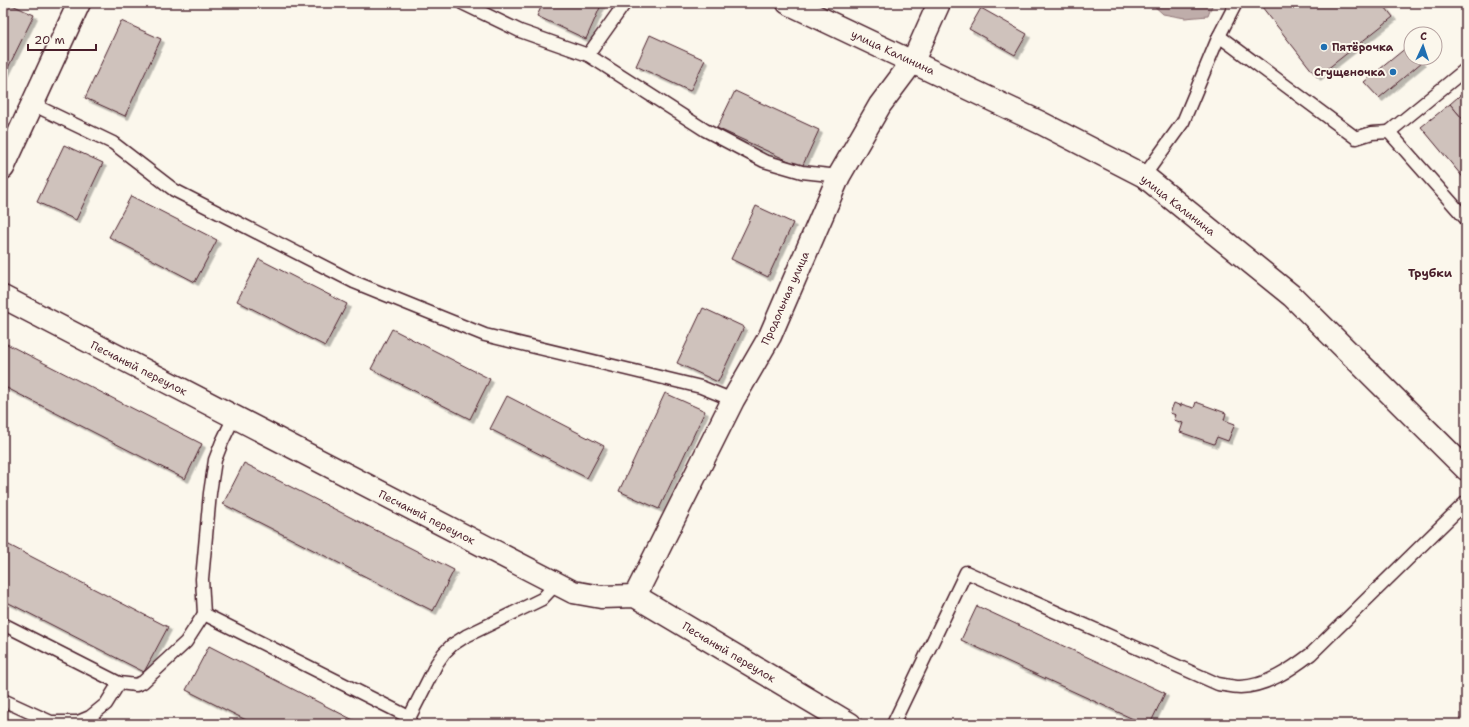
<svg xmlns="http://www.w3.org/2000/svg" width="1469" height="727" font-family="'Shantell Sans',sans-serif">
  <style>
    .water { fill: #bfadaa; stroke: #907477 }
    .building { fill: #cfc2bc; stroke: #4a1f2b; filter: url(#shadow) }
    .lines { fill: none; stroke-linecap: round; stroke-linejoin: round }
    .lane-casing { stroke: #4a1f2b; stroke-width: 15 }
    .street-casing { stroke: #4a1f2b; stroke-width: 25 }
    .secondary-casing { stroke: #4a1f2b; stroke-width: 25 }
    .lane { stroke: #fbf7ec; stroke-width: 12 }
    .street { stroke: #fbf7ec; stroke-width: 22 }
    .secondary { stroke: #fbf7ec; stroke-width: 22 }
    .poi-dot { fill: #1f6fb2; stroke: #fbf7ec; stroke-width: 1.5 }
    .labels { text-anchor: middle; stroke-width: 4; stroke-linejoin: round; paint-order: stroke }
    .poi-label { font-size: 11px; font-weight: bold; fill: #4a1f2b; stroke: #fbf7ec; text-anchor: start }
    .street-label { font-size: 11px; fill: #4a1f2b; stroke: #fbf7ec }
    .neighbourhood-label { font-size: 12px; font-weight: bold; fill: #4a1f2b; stroke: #fbf7ec }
  </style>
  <defs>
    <filter id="shadow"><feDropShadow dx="3.5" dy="3.5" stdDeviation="0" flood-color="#0004"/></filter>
  </defs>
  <rect width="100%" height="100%" fill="#fbf7ec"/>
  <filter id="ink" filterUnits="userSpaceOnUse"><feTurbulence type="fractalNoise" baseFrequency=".025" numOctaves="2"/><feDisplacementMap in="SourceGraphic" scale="8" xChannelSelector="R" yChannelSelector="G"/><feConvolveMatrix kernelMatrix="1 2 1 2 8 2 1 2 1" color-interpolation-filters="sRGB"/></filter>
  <g filter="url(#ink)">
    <path class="water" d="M1151 3H1213L1208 16 1185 18 1163 14Z"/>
    <g class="building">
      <path d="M3 3H8L34 15 3 78Z"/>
      <path d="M543 3H602L586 39 537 16Z"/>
      <path d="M1267 3H1382L1393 17 1317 77 1262 7Z"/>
      <path d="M981 8 1027 34 1015 55 969 29Z"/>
      <path d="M121 21 161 39 125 116 85 98Z"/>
      <path d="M650 35 705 60 690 91 636 66Z"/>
      <path d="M1407 47 1411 51V58H1418L1422 62 1379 98 1364 82Z"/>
      <path d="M1466 90V123L1450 104Z"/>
      <path d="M735 91 819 130 802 167 717 128Z"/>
      <path d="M1450 104 1466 123V181L1421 127Z"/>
      <path d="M64 145 103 163 76 220 37 202Z"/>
      <path d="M131 196 217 240 195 282 109 237Z"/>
      <path d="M756 206 793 223 768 277 731 259Z"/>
      <path d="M259 259 347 304 325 346 237 301Z"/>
      <path d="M703 308 744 327 718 382 677 363Z"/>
      <path d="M392 329 490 379 470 419 371 369Z"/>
      <path d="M3 342 202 444 185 479 3 386Z"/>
      <path d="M665 393 705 411 659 509 619 491Z"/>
      <path d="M507 396 604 446 587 478 490 429Z"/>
      <path d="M1196 402 1226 413 1224 420 1235 424 1228 441 1217 437 1214 444 1180 432 1183 423 1174 420 1176 415 1170 413 1174 403 1181 406V404L1194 408Z"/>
      <path d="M244 463 454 570 433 611 223 504Z"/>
      <path d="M3 542 168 627 144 672 3 600Z"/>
      <path d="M977 606 1165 693 1150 724H1144L961 640Z"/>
      <path d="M209 646 361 724H254L186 690Z"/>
    </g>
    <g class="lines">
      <defs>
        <g id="lane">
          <path d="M462 3 520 31 588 55 705 130 764 161 802 172 839 176"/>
          <path d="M1219 36 1236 3"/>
          <path d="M588 55 625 3"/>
          <path d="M32 104 113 143 174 190 354 282 485 335 701 387 733 400"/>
          <path d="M1389 132 1466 69"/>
          <path d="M1144 176 1183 122 1219 36 1356 138 1372 133 1389 132 1466 219"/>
          <path d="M204 614 202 579 210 493 215 460 222 442 234 417"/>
          <path d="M3 624 119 683 136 685 143 682 186 642 204 614 409 717"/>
          <path d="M3 700 51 722H78L90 717 106 704 119 683"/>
          <path d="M406 724 437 663 444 653 452 645 466 636 542 599 556 584"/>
          <path d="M893 724 966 572 1218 684C1225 685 1233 687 1240 687 1267 686 1290 670 1311 654L1466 502"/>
        </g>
        <g id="street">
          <path d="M3 168 79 3"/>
          <path d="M3 297 573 592 601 597 635 596 850 724"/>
          <path d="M635 596 733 400 770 336 839 176 880 105 913 61 939 3"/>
        </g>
        <path id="secondary" d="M788 3 1041 123 1144 176 1292 296 1466 469"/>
      </defs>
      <use href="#lane" class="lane-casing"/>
      <use href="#street" class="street-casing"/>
      <use href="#secondary" class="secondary-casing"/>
      <use href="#lane" class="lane"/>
      <use href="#street" class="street"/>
      <use href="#secondary" class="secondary"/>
    </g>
  </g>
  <g class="poi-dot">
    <circle cx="1324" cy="47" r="4"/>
    <circle cx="1393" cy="72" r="4"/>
  </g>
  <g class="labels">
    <g class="poi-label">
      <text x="1332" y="51">Пятёрочка</text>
      <text x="1385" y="76" text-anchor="end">Сгущеночка</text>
    </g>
    <g class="street-label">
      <text transform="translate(893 52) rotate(25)" y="4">улица Калинина</text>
      <text transform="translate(1178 205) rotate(38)" y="4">улица Калинина</text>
      <text transform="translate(785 298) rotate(-66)" y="4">Продольная улица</text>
      <text transform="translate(139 368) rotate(27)" y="4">Песчаный переулок</text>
      <text transform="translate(427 517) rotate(27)" y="4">Песчаный переулок</text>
      <text transform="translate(729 652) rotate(31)" y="4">Песчаный переулок</text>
    </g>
    <g class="neighbourhood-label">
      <text x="1430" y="277">Трубки</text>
    </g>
  </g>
  <rect width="1469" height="727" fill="none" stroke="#fbf7ec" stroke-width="16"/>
  <rect x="8" y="8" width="1453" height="711" fill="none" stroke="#4a1f2b" stroke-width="1.5" filter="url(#ink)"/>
  <g transform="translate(1423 46) rotate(3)"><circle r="19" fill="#fbf7ec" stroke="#b4a19f"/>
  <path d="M0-3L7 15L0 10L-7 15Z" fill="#1f6fb2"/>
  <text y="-6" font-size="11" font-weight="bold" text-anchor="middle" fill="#4a1f2b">С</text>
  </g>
  <path d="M28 44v6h68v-6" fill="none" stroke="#4a1f2b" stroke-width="2"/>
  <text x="34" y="44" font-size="12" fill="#4a1f2b" stroke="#fbf7ec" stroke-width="3" paint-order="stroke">20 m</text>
</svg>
